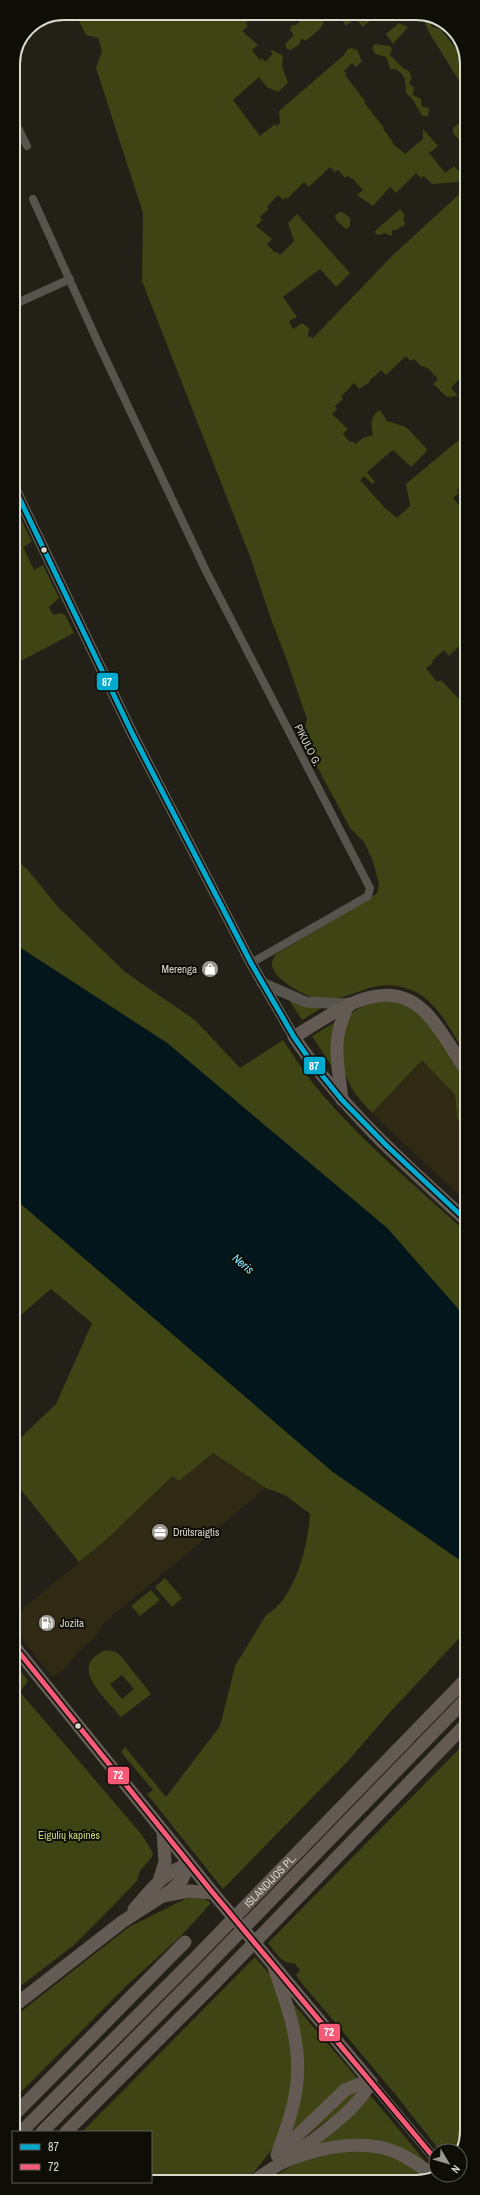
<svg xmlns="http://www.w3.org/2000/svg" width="480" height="2195" font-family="'Archivo Narrow',sans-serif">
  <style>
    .built { fill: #302a14 }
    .green { fill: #3e4414; fill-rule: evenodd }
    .water { fill: #03161b }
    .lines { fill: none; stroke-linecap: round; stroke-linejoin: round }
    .minor { stroke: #56544d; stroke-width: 8 }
    .tertiary { stroke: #56544d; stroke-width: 10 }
    .secondary { stroke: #56544d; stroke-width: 11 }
    .primary { stroke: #645c57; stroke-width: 13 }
    .trunk { stroke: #645a54; stroke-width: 13 }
    .bus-1-casing { stroke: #0e0d06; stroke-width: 8 }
    .bus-2-casing { stroke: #0e0d06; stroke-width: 8 }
    .bus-1 { stroke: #00a9ce; stroke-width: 5 }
    .bus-2 { stroke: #f75a77; stroke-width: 5 }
    .bus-dot { fill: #dbd8ce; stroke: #0e0d06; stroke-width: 1.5 }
    .labels { text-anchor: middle; stroke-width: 4; stroke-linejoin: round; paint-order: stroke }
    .street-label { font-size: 11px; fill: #dbd8ce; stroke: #0e0d06 }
    .poi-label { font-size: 11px; fill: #dbd8ce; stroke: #0e0d06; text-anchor: start }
    .park-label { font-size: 11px; fill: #c7d879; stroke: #0e0d06 }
    .water-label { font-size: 12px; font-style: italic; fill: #86e8ff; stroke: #0e0d06 }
    .rim { fill: none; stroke: #dbd8ce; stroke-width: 2 }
    .line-badge { stroke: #0e0d06; stroke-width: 1.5 }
    .badge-label { font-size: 11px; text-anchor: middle; font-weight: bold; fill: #fff }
  </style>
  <rect width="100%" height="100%" fill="#222017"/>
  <g class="built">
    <path d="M422 1060 455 1095 457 1118 467 1132V1203L372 1113Z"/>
    <path d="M213 1453 266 1488 105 1622 93 1639 78 1652 64 1670 52 1677 14 1629V1616L107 1539 174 1476 179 1481Z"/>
  </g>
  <g class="green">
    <path d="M75 13H253L254 16 246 23 248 26 242 31 258 45 252 50 260 60 262 58 265 62 273 54 270 51 272 50 283 56 282 66 288 83 278 92 267 87 259 77 233 100 260 136 275 124 277 126 280 123 279 111 344 55 347 50 351 48 357 50 362 61 356 67 352 63 344 71 347 74 345 75 365 101 364 102 384 128 383 129 393 142 392 143 405 154 423 139V129L438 146 429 153 445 173 454 166 462 175 458 182 432 184 424 176 421 178 416 173 396 193 390 187 373 206 357 195 363 190 352 178 351 179 348 176 345 178 338 170 335 172 330 167 309 187 304 182 287 199 286 197 283 200 278 195 267 207 269 209 260 217 262 220 256 226 272 239 267 244 275 253 277 252 280 255 294 241 288 223 297 214 350 273 336 287 320 269 283 297 297 317 289 321 293 329 302 323 309 328 308 336 313 338 394 254 466 188V372L451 388 458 396 447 397 433 384 438 379 428 368 427 369 424 366 422 367 414 359 411 361 406 356 386 375 381 370 369 381 370 382 359 389 354 383 341 397 343 399 335 406 337 409 332 414 348 429 343 434 350 442 352 441 355 444 363 438 373 435C371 424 370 416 380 410L387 421 406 427 427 449 425 453 411 467 393 450 367 472 375 482 372 484 364 476 360 480 385 508 397 518 410 506 406 484 466 434V438L459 444 466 452V482L457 490 459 493 453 498 463 510H466V639L449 656 444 650 432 661 433 663 426 668 437 682 441 680 459 699 464 696 466 698 467 1056C452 1034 438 1000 411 990 374 976 359 998 326 1000 311 1000 269 979 272 962 273 959 275 956 276 954L366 901 377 893 379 884 373 861 364 842 350 828 302 739 307 719 286 658 271 619 251 559 142 281 143 213 96 68 102 51 98 38 86 35Z"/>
    <path d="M308 13H318L324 20C323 29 312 36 305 41L301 38 300 44 291 50 287 49 285 44 294 35 290 30 292 25H296Z"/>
    <path d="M343 13H372L375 16 363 27 355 18 346 26 340 16Z"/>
    <path d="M420 13 436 20 431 24 432 27 440 29 460 53 464 50 466 54V92L430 34Z"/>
    <path d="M399 23 408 27 393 44 386 34Z"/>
    <path d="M375 44 390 46 392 50 390 55 404 69 409 71 412 77 409 84 414 87 413 95 421 99V106L429 108 428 116H422L413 100 406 93C405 82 407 75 395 69L391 70 386 57 375 54 372 48Z"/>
    <path d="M466 112V148L453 133V128L462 121Z"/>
    <path d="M400 209 405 215 403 219 405 223 404 227 401 226 397 230H392V236L384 233 380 235 376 234 375 231Z"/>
    <path d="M339 212 344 213 350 218V226L346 229 336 220 335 216Z"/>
    <path d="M13 502 32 542 23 547 34 570 43 565 59 598 49 607 53 615 61 613 66 616 74 633 13 665Z"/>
    <path d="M13 857 28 870 58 907 125 972 195 1020 240 1068 283 1040C292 1053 300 1066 309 1078 352 1134 415 1185 467 1233V1319L387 1228 167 1043 13 943Z"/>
    <path d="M289 1000 323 1007 302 1020Z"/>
    <path d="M379 1001 396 1002 412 1007 429 1024 467 1083V1132L457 1118 455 1095 422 1060 372 1113C364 1104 354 1094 349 1083 343 1071 343 1061 342 1048 342 1018 350 1008 379 1001Z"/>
    <path d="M337 1021 332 1067 312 1036Z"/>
    <path d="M14 1198 333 1472 467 1565V1630L392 1710 347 1762 223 1889 147 1794 153 1790 121 1752 125 1747 166 1797 220 1726 235 1666 266 1615C295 1599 308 1546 310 1514L285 1495 266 1488 213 1453 179 1481 173 1476 107 1539 79 1562 14 1481V1444L56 1404 92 1323 51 1289 14 1321Z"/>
    <path d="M165 1578 182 1598 172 1607 155 1587Z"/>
    <path d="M151 1590 160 1600 140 1616 131 1606Z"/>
    <path d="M106 1650 116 1652 121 1656 151 1694 121 1717C106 1698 66 1666 106 1650ZM122 1675 134 1689 122 1699 110 1684Z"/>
    <path d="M14 1661 28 1681 20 1692 142 1835 153 1853 152 1857 140 1871 137 1881 107 1912 74 1945 14 1991Z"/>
    <path d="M467 1741V2131L460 2151H440L396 2095 300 1981 296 1975 300 1970 294 1963C282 1965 275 1951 268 1943Z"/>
    <path d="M193 1897 203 1898 211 1903 181 1936 125 1987 14 2099V2017L129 1927 185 1899Z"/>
    <path d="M255 1957 275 1981 285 2013 293 2063V2088L281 2132 270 2152 255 2171 242 2181 151 2182V2132H82Z"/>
    <path d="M291 2001 358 2079 286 2142 296 2109Z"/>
    <path d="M362 2088 356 2099 302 2139 352 2090Z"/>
    <path d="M371 2096 430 2167 410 2155 307 2148Z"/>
    <path d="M349 2149 383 2152 433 2177 426 2181H267L301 2160Z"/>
  </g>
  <path class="water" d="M13 943 167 1043 387 1228 467 1319V1565L333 1472 14 1198Z"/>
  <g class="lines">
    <g class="minor">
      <path d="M13 118 27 146"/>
      <path d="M33 199 100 347 206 571 370 888 368 896 251 963"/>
      <path d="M13 305 70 279"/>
    </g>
    <path class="tertiary" d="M371 2082 436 2160"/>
    <g class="secondary">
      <path d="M13 485 133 735 251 963 294 1037"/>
      <path d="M262 983 306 1002 349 1004"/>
    </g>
    <g class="primary">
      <path d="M294 1037C341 1107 404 1164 467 1221"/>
      <path d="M14 1646 213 1893 371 2082"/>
    </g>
    <g class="trunk">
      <path d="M294 1037C333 1014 386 970 427 1014 443 1031 454 1053 467 1072"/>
      <path d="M342 1100C338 1061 330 1041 349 1004"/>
      <path d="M159 1881 165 1862 163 1832"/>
      <path d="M163 1896 189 1891 213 1893"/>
      <path d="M134 1909C152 1889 162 1873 189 1864"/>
      <path d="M273 1965C288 2006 303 2047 296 2090 293 2113 284 2134 277 2155"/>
      <path d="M14 2006 122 1922 170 1891 182 1880 189 1864"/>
      <path d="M14 2115 185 1942"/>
      <path id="s1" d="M21 2132 195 1958 467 1678"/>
      <path d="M42 2132 205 1968 467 1698"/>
      <path d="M66 2132 217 1981 467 1723"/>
      <path d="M278 2154 345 2090 362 2083 371 2082"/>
      <path d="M291 2157C317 2136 357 2111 371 2082"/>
      <path d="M254 2181C264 2174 276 2165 288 2160 320 2147 366 2138 398 2153 411 2159 423 2168 435 2176"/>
    </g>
    <defs>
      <path id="bus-1" d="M13 485 133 735 251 963 294 1037 312 1063 342 1100 387 1146 467 1221"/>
      <path id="bus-2" d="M14 1646 213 1893 436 2160"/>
    </defs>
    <use href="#bus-1" class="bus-1-casing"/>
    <use href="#bus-2" class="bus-2-casing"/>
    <use href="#bus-1" class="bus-1"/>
    <use href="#bus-2" class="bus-2"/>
  </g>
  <defs>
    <symbol id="shop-disc" viewBox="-11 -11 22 22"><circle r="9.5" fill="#9a988e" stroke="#0e0d06"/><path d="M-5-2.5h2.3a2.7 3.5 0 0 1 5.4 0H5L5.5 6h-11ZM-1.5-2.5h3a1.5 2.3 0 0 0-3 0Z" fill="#fff"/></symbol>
    <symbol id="office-disc" viewBox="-11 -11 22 22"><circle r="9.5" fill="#9a988e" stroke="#0e0d06"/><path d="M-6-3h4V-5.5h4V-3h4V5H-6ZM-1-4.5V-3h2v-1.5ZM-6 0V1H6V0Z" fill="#fff"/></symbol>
    <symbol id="fuel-disc" viewBox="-11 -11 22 22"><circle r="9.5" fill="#9a988e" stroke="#0e0d06"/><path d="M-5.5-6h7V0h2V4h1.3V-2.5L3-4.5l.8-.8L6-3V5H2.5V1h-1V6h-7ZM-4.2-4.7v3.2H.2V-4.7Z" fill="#fff"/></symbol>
  </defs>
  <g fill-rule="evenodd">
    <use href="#shop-disc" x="200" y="959" width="20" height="20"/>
    <use href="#office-disc" x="150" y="1522" width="20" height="20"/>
    <use href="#fuel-disc" x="37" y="1613" width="20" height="20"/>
  </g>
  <g class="bus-dot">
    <circle cx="44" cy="550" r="3.5"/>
    <circle cx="78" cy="1726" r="3.5"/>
  </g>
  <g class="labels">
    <g class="street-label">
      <text transform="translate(308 745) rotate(63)" y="4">PIKULO G.</text>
      <text dy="4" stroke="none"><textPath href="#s1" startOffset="354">ISLANDIJOS PL.</textPath></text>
    </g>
    <g class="poi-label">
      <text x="197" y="973" text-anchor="end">Merenga</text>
      <text x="173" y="1536">Drūtsraigtis</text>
      <text x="60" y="1627">Jozita</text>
    </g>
    <g class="park-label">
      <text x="69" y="1839">Eigulių kapinės</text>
    </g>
    <g class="water-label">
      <text transform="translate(243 1264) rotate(40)" y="4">Neris</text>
    </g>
  </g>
  <path d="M0 0H480V2195H0ZM64 20H416A44 44 0 0 1 460 64V2131A44 44 0 0 1 416 2175H64A44 44 0 0 1 20 2131V64A44 44 0 0 1 64 20Z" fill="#0e0d06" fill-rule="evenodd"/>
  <path class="rim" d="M64 20H416A44 44 0 0 1 460 64V2131A44 44 0 0 1 416 2175H64A44 44 0 0 1 20 2131V64A44 44 0 0 1 64 20Z"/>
  <g class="line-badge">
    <rect x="96" y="672" width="23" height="19" rx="4" fill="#00a9ce"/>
    <rect x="303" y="1056" width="23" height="19" rx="4" fill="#00a9ce"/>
    <rect x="107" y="1766" width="23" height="19" rx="4" fill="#f75a77"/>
    <rect x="318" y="2023" width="23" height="19" rx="4" fill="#f75a77"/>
  </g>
  <g class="badge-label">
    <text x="107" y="686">87</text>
    <text x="314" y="1070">87</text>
    <text x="118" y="1779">72</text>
    <text x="329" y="2036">72</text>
  </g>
  <rect x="12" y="2131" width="140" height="52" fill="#0e0d06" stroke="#605e56"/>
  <rect x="20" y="2144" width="20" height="6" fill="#00a9ce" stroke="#605e56"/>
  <text x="48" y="2151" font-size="12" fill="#dbd8ce">87</text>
  <rect x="20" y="2164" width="20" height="6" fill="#f75a77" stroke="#605e56"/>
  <text x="48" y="2171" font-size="12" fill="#dbd8ce">72</text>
  <g transform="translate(448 2163) rotate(128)"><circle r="19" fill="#0e0d06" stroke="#605e56"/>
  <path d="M0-3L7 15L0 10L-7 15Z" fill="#9a988e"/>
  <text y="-6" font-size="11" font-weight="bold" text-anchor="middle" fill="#dbd8ce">N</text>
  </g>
</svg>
